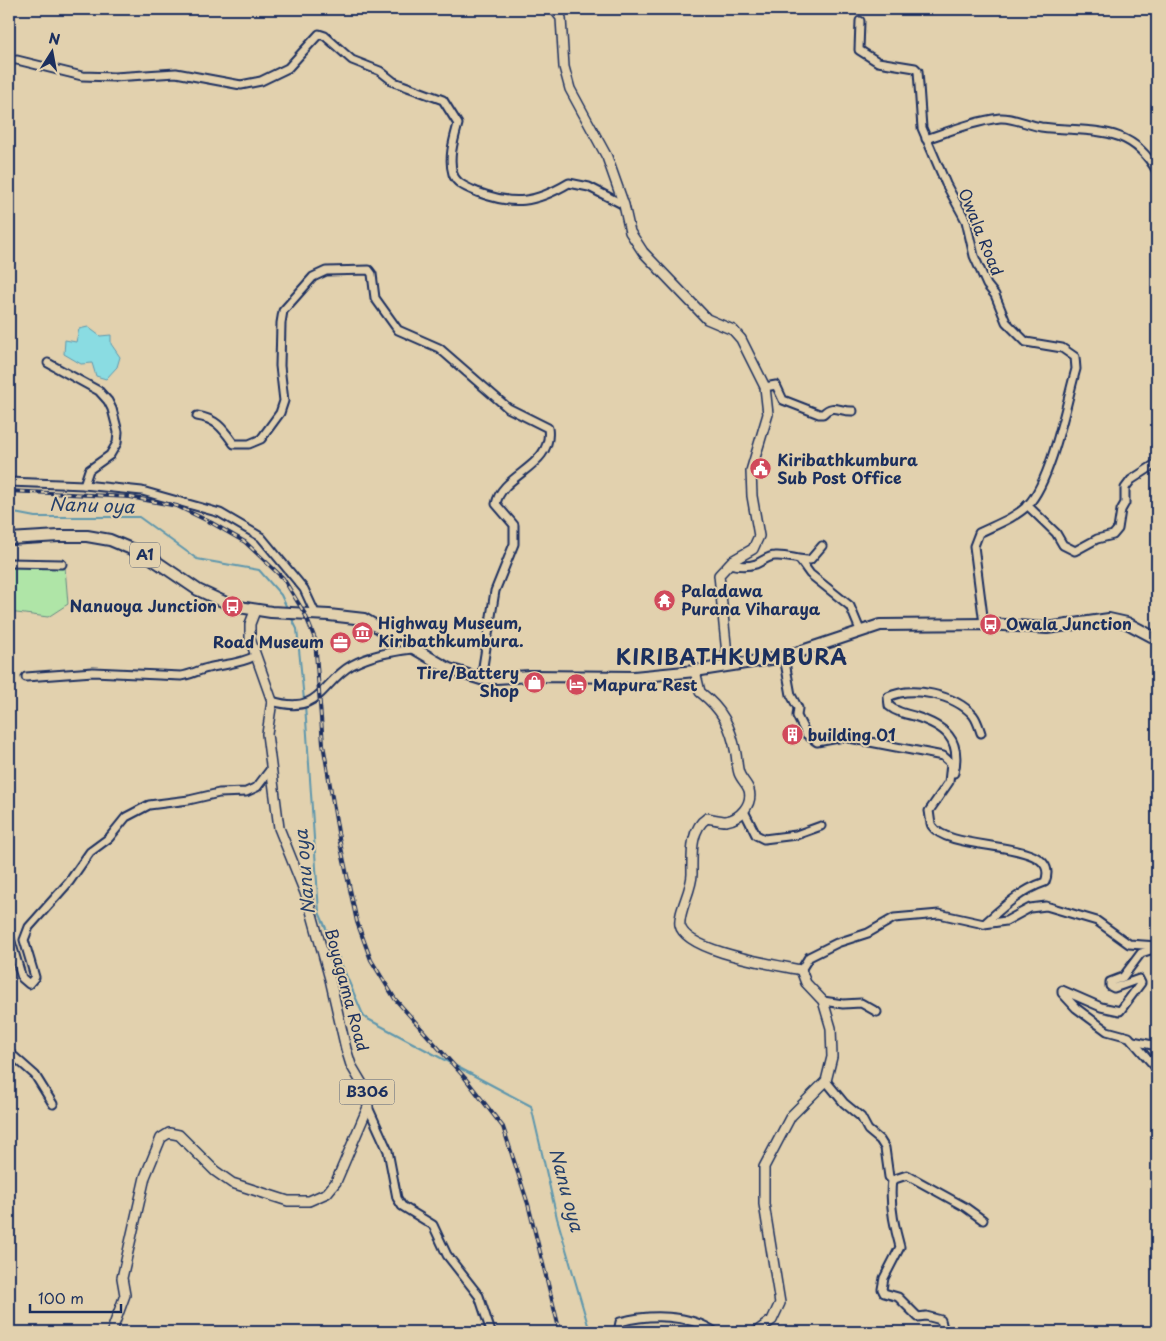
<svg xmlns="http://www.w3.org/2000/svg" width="1166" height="1341" font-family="'Playpen Sans',sans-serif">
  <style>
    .green { fill: #afe5a7; stroke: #658a82 }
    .water { fill: #8adce2; stroke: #5e97ad }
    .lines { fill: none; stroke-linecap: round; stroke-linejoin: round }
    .stream { stroke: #5e97ad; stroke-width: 2 }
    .minor-casing { stroke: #1b2f5e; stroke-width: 11 }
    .major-casing { stroke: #1b2f5e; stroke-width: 12 }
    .highway-casing { stroke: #1b2f5e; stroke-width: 14 }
    .minor { stroke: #e2d1ae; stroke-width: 7 }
    .major { stroke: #e2d1ae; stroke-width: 9 }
    .highway { stroke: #e2d1ae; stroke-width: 10 }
    .rail-casing { stroke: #1b2f5e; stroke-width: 4 }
    .rail { stroke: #e2d1ae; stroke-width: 2; stroke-dasharray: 5.5; stroke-linecap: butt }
    .labels { text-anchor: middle; stroke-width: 4; stroke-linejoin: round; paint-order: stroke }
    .shield { fill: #e2d1ae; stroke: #576076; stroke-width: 1 }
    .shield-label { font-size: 15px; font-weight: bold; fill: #1b2f5e }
    .street-label { font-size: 16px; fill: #1b2f5e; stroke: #e2d1ae }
    .poi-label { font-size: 16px; font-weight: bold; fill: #1b2f5e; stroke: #e2d1ae; text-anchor: start }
    .water-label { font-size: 18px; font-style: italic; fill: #26406b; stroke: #e2d1ae }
    .district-label { font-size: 21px; font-weight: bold; letter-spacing: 1px; fill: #1b2f5e; stroke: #e2d1ae }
  </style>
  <rect width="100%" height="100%" fill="#e2d1ae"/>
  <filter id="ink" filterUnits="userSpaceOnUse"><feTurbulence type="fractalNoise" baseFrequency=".02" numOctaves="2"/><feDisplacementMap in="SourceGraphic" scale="10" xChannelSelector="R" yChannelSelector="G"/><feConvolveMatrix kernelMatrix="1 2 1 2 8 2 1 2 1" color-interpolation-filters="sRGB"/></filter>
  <g filter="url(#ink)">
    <path class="green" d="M9 565 65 567 68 604 48 617 9 612Z"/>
    <path class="water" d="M88 327 100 336 111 335V344L120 357 117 367 106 379 96 376 92 363 81 364 64 354 65 340 76 342 79 329Z"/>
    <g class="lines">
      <g class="stream">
        <path d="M9 512 35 517H139L197 559 259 570 281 595 287 608"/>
        <path d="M291 617 297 629 304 700"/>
        <path d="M305 705 319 912 364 1017 531 1106 557 1218 590 1332"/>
      </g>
      <defs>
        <g id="minor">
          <path d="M860 21 859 50 878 62 915 68 918 71 922 128 946 184 966 221 974 256 987 285 995 295 1006 322 1026 342 1062 348 1075 357 1076 369C1066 404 1052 479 1028 505 1015 518 995 525 979 533L974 546 984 624"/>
          <path d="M9 60H17L82 76 114 77 176 73 241 85 261 81 288 68 319 34 325 36 352 60 380 71 394 82 443 100 458 124C454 139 448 158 453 174 456 184 468 188 477 192 514 206 535 203 569 183L589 187 624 205"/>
          <path d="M926 139C950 131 975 121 1000 118 1013 117 1028 125 1041 127 1088 133 1131 122 1157 172"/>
          <path d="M48 363 99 391 108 401 112 409 118 432 117 443 110 455 89 470 84 485"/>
          <path d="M765 387 776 385 783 400 819 414H823C833 403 840 412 853 411"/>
          <path d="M197 416C217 419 223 429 234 444H249L261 439 280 413 284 401 280 366 281 323 283 311 313 277 326 271 369 270 372 274 375 298 398 330 439 348 508 408 548 428C554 467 502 473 496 504L514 525V544L495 591 481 679"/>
          <path d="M9 482 84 485 142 491 220 513 261 537 304 589 316 615"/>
          <path d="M1027 505 1056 533 1063 545 1075 551 1097 539 1113 535 1118 529 1121 510 1125 503V488L1131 480 1157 463"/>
          <path d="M800 560 810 574 850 606 860 630"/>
          <path d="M9 563 62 564"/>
          <path d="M729 564C738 566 747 567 756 564 763 561 768 556 775 556 787 555 797 560 810 560L822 546"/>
          <path d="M784 657 791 695 798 708 797 716 806 734 817 742 844 737 943 756 951 763 949 782 929 811C930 815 930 823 932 826 950 854 1063 837 1045 882 1021 890 1003 907 984 924"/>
          <path d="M26 677 93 672 181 676C191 675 198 670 208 668 225 664 240 664 255 656"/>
          <path d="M272 701C321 716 321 682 352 665 371 655 390 652 412 649"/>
          <path d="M954 773C962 739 945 726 914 716 905 714 896 712 889 706L888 697C912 685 955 695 973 715 977 720 979 727 981 733"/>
          <path d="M744 811 756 835 764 839 796 835 821 826"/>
          <path d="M9 935 22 978 29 984 35 977 24 940 29 927 69 882 90 852 109 838 126 817 149 805 189 800 219 793 246 792 257 787 270 770"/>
          <path d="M1157 948 1141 953 1123 977 1110 982V986L1114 988 1139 979 1141 983 1120 1011 1101 1007 1062 990V993L1076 1008 1107 1031 1129 1037 1157 1069"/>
          <path d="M801 970 809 957 837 943 868 933 894 918 939 914 984 924 1006 921 1030 908 1046 906 1097 921 1129 944 1157 946"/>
          <path d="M823 1001 843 1004 861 1003 877 1012"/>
          <path d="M1133 1041 1157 1046"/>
          <path d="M9 1052 35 1075 53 1104"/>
          <path d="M826 1081 844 1103 861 1117 868 1130 880 1140 885 1148 889 1177 892 1180C889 1202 894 1226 900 1247L884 1278 882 1289 884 1293 898 1297 918 1317 926 1316 941 1320 944 1332"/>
          <path d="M368 1107 388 1151 397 1198 402 1206 433 1225 447 1255 479 1296 491 1332"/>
          <path d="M892 1180 907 1175 965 1207 983 1220"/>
          <path d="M618 1332 620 1322C650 1314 689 1314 715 1332"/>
        </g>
        <g id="major">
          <path d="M554 9 561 18 564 67 570 89 607 157 624 205 630 232 643 252 707 319 733 330 741 339 765 387 768 414 751 471 752 496 759 536 753 549 732 561 719 575 728 664"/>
          <path d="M695 671 700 692C722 709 731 726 736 754 737 760 737 767 739 773 741 779 747 784 749 790 753 804 740 819 726 821 721 821 713 819 707 818 690 829 692 855 692 874 692 890 678 912 680 925 685 952 778 965 801 970L806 983 823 1001 831 1028 832 1057 826 1081 791 1116 764 1167V1204L780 1303 772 1320 756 1332"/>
          <path d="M113 1332 114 1325 125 1295 122 1278 145 1177 161 1138 169 1133 179 1135 215 1171 232 1183 288 1201H309L327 1193 336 1182 368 1107 367 1092 351 1065 346 1049 330 979 308 900 279 828 267 734 272 701 250 639V624L255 611"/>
        </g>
        <path id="highway" d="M9 539 59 536H87L110 540 148 556 198 590 233 606 271 612 329 615 364 619 449 669 481 679 530 676 634 677 695 671 784 657 880 625 990 624 1047 628 1109 619 1127 623 1157 639"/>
      </defs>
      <use href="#minor" class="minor-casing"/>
      <use href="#major" class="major-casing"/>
      <use href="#highway" class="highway-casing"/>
      <use href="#minor" class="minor"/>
      <use href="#major" class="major"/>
      <use href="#highway" class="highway"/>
      <defs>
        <path id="rail" d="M9 491 130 497 177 506 212 523 245 542 283 578 305 614 315 639 323 744 339 838 357 922 371 960 395 999 465 1078 503 1127 528 1204 560 1332"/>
      </defs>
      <use href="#rail" class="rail-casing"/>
      <use href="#rail" class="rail"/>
    </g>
  </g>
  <defs>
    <symbol id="civic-disc" viewBox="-11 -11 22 22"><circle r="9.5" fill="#d1495b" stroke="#e2d1ae"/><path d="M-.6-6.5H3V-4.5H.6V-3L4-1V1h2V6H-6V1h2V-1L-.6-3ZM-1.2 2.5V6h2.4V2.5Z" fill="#fff"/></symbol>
    <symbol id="temple-disc" viewBox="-11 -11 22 22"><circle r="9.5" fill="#d1495b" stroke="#e2d1ae"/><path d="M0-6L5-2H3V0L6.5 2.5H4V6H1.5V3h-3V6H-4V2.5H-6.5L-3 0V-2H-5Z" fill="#fff"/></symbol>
    <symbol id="bus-disc" viewBox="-11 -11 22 22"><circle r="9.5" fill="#d1495b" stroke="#e2d1ae"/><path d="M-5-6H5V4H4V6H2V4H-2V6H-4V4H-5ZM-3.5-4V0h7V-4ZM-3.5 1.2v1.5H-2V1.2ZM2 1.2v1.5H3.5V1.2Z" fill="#fff"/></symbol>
    <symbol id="museum-disc" viewBox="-11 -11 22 22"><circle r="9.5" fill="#d1495b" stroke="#e2d1ae"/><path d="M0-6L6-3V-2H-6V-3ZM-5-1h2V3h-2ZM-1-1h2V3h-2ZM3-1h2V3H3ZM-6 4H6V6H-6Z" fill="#fff"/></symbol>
    <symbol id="office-disc" viewBox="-11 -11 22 22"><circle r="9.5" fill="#d1495b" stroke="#e2d1ae"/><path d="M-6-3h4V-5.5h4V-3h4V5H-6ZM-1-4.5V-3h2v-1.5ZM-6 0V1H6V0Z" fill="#fff"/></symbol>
    <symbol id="shop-disc" viewBox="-11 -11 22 22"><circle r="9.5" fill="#d1495b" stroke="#e2d1ae"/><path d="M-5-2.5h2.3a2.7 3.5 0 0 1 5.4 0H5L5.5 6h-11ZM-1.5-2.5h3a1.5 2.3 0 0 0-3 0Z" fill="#fff"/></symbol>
    <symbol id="hotel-disc" viewBox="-11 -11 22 22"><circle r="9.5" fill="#d1495b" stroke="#e2d1ae"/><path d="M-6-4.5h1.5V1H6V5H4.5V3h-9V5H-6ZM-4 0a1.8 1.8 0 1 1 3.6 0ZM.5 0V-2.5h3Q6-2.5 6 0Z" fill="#fff"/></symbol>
    <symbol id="building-disc" viewBox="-11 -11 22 22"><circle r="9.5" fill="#d1495b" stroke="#e2d1ae"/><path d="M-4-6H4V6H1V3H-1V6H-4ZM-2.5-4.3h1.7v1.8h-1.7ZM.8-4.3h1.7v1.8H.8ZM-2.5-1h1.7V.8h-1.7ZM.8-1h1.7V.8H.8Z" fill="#fff"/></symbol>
  </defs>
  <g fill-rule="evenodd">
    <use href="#civic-disc" x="748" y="456" width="25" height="25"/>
    <use href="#temple-disc" x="652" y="588" width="25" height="25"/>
    <use href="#bus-disc" x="220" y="594" width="25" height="25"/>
    <use href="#bus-disc" x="978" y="612" width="25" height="25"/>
    <use href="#museum-disc" x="350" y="620" width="25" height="25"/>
    <use href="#office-disc" x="328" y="630" width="25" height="25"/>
    <use href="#shop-disc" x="522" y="670" width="25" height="25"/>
    <use href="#hotel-disc" x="564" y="672" width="25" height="25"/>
    <use href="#building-disc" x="780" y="722" width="25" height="25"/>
  </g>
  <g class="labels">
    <g class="shield">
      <rect x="130" y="542.5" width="30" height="25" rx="4"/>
      <rect x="339.5" y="1079.5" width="55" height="25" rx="4"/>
    </g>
    <g class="shield-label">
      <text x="145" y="560">A1</text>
      <text x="367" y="1097">B306</text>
    </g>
    <g class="street-label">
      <text transform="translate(981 232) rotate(68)" y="6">Owala Road</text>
      <text transform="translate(347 990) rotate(75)" y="6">Boyagama Road</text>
    </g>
    <g class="poi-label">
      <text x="777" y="466">Kiribathkumbura<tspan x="777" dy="18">Sub Post Office</tspan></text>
      <text x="681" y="597">Paladawa<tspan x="681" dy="18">Purana Viharaya</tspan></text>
      <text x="217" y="612" text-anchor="end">Nanuoya Junction</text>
      <text x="378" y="629">Highway Museum,<tspan x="378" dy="18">Kiribathkumbura.</tspan></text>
      <text x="1006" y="630">Owala Junction</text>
      <text x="324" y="648" text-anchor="end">Road Museum</text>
      <text x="519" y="679" text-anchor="end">Tire/Battery<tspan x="519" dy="18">Shop</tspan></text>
      <text x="593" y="691">Mapura Rest</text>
      <text x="808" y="741">building 01</text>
    </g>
    <g class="water-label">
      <text transform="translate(92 506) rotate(2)" y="6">Nanu oya</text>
      <text transform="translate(305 872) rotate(-95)" y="6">Nanu oya</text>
      <text transform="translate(566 1190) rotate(75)" y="6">Nanu oya</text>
    </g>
    <g class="district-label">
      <text x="732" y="665">KIRIBATHKUMBURA</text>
    </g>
  </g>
  <rect width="1166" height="1341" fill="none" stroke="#e2d1ae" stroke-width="30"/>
  <rect x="15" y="15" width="1136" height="1311" fill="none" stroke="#1b2f5e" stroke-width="2" filter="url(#ink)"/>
  <g transform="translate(52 52) rotate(11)" stroke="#e2d1ae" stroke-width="4" paint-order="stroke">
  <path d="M0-4L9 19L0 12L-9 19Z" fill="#1b2f5e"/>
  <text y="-8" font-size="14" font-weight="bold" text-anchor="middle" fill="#1b2f5e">N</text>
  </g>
  <path d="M30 1304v8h91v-8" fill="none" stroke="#1b2f5e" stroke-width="2.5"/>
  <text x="38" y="1304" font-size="15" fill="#1b2f5e" stroke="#e2d1ae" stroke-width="4" paint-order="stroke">100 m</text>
</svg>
